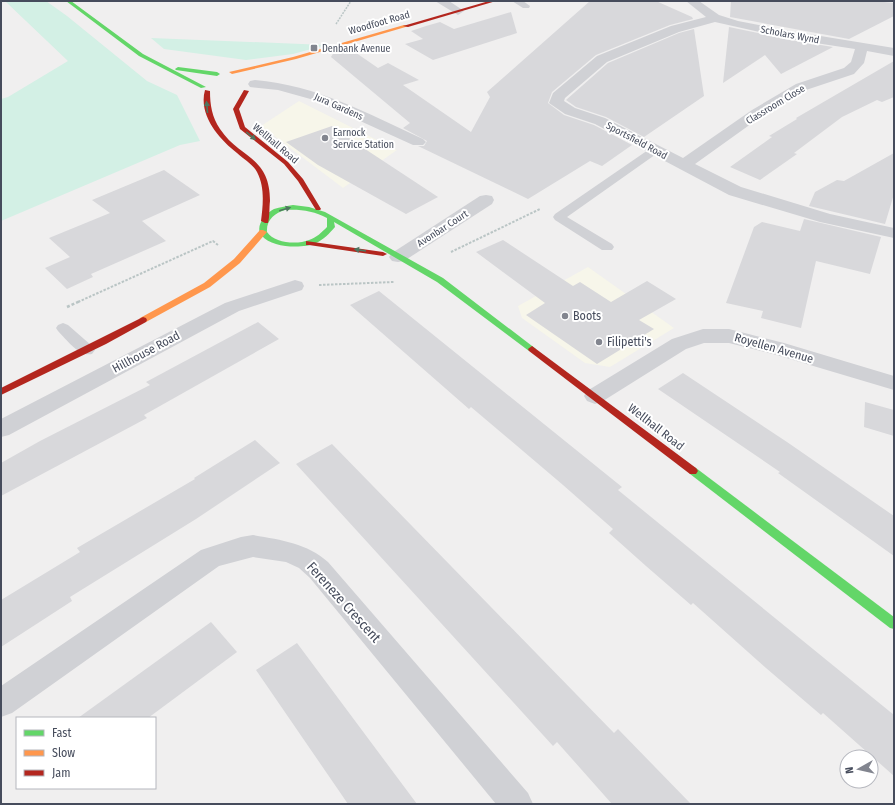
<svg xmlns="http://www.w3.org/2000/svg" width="895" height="805" font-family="'Fira Sans Condensed',sans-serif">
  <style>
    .commercial { fill: #f7f6ea }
    .green { fill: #d3f0e5 }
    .building { fill: #d8d8db }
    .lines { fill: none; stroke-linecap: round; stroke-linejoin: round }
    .path-far2 { stroke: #bac5c5; stroke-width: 1.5; stroke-dasharray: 2 1; stroke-linecap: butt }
    .path-far1 { stroke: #bac5c5; stroke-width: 2; stroke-dasharray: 2.5 1.5; stroke-linecap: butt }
    .path { stroke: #bac5c5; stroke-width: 2.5; stroke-dasharray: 3 2; stroke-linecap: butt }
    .lane { fill: #d0d1d5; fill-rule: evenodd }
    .street { fill: #d0d1d5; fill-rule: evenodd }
    .fast { fill: #63d668; fill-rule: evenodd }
    .slow { fill: #ff974d; fill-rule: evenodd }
    .jam { fill: #b3261e; fill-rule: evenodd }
    .oneway { fill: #4f7560 }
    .poi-dot { fill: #82858f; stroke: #fff; stroke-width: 1.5 }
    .labels { text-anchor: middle; stroke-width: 4; stroke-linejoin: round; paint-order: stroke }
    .far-street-label { font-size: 10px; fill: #464c5c; stroke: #fff }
    .far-poi-label { font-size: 10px; fill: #464c5c; stroke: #fff; text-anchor: start }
    .poi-label { font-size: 12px; fill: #464c5c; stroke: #fff; text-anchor: start }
    .street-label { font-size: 12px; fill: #464c5c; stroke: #fff }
    .near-street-label { font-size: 14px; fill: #464c5c; stroke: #fff }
  </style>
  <rect width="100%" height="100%" fill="#f0efef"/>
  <g class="commercial">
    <path d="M299 101 397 150 343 188 261 126Z"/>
    <path d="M588 267 674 328 610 367 585 363 522 318 518 306Z"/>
  </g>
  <g class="green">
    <path d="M5 1H46L67 16 147 81 177 95 200 141 180 145 1 221V99L8 97 68 61Z"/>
    <path d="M151 38 326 45 293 54 246 60 164 49Z"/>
  </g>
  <g class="building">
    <path d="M590 1H656L692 17 693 19 670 25 596 55 552 92 548 103 564 115 594 125 632 145 602 166 590 161 528 199 418 146H424L427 141 403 128 410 123 331 57 334 52 349 48 378 68 388 63 419 80 403 85 471 132 490 97 487 92Z"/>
    <path d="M731 1H874L894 3V16L849 39 730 17Z"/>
    <path d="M511 12 517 33 433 60 405 44 423 39 411 31 426 26 440 22 454 29Z"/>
    <path d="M729 27 796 41 833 47 781 74 765 55 723 83Z"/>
    <path d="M694 29 704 96 644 137 606 117 576 107 566 100 608 63 679 33Z"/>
    <path d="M894 61V97L882 102 877 100 842 117 794 153 797 154 760 180 730 167 772 137 769 136 797 119 796 118Z"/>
    <path d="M332 126 362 147 438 197 406 214 318 165 286 142Z"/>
    <path d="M894 153V194L885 224 809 206 815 192 837 180 844 181Z"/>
    <path d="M164 170 200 195 142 221 166 241 91 274 93 277 67 289 45 268 70 257 49 238 110 213 92 200Z"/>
    <path d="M804 219 881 237 870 274 816 261 801 328 761 318 763 311 726 303 754 227 762 222 800 231Z"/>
    <path d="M503 240 573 286 580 282 611 302 647 281 676 299 639 320 654 329 597 364 526 315 545 303 476 252Z"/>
    <path d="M379 291 622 487 618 490 894 715V776L823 713 821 715 766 668 693 603 691 605 646 566 609 533 613 529 563 485 471 407 469 409 350 305Z"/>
    <path d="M258 322 279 339 144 415 147 418 1 496V463L40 441 150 385 146 382Z"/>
    <path d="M683 373 787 442 894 516V556L778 473 780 472 658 389Z"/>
    <path d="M865 402 894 410V436L864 427Z"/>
    <path d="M255 440 280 463 196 519 70 597 72 601 1 647V600L80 552 77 548 195 479 194 478Z"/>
    <path d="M332 444 614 733 618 729 691 804H612L557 742 553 746 296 464Z"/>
    <path d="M211 622 237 652 148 718H78Z"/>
    <path d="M297 643 370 741 417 804H348L256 670Z"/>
  </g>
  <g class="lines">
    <path class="path-far2" d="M336 24 351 1"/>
    <g class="path-far1">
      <path d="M451 252 540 209"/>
      <path d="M319 285 394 282"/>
      <path d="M78 302 213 241 218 245"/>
    </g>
    <path class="path" d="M67 307 80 301"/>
    <g class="lane">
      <path d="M512 1H523L530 6 529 8H523Z"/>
      <path d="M655 147 659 148 661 150 659 152 567 217 612 244 614 247 612 250H602L555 220 553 217 555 214 651 148Z"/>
      <path d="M63 323 68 325 92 346 95 350 92 354C79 357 67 340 58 331L56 328 58 325Z"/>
    </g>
    <g class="street">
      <path d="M435 1H449L464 11 458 15Z"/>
      <path d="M686 1H699L719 15 738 21 796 32 894 48V56L867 51 864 63 854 74 806 90 762 116 695 164 741 187 830 214 894 228V238L820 222 729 195 595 124 565 114 549 103 553 93 597 56 671 26 706 17ZM715 22 796 40 855 49 851 62 844 68 796 84 752 110 683 158 605 118 575 108 564 101 565 98 607 62 679 32Z"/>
      <path d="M255 80C316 85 369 114 423 139L426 142 423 145H413L314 100 278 90 250 87 248 84 250 81Z"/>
      <path d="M486 195 492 196 494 200 492 204 404 261 398 262 392 261 389 257 392 253 480 196Z"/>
      <path d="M295 280 302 282 304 286 302 290 239 311 9 435 1 437V419L225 303Z"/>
      <path d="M703 329H729L784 343 894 376V390L773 354 729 343H704L686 349 603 401 595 404 587 401 584 396 587 391 672 339Z"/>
      <path d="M253 535C281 540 307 543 328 562L528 793 533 804H496L310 578 299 568 286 562 253 557 219 566 12 713 1 717V686L201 550 241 537Z"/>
    </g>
    <g class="fast">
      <path d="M66 1H71L143 54 206 87 201 88 139 56Z"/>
      <path d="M178 67 217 72 220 74 217 76 176 70 175 69Z"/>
      <path d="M293 205 309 207 325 212 443 278 536 349 535 351H529L437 282 334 222 335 227C330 233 323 240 316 243 303 249 272 248 262 236 254 227 265 214 274 209 280 207 287 206 293 205ZM285 210C300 209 314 211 327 218V227C322 232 316 238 309 240 297 245 274 243 267 232 266 220 275 213 285 210Z"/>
      <path d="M693 467 696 468 894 617V629L890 628 690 474 688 471 690 468Z"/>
    </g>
    <g class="slow">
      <path d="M404 25 409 26 296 59 232 74 229 72 293 57Z"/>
      <path d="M260 230H263L267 232 240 263 210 287 146 322H140L139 320 140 318 204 283 234 259Z"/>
    </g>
    <g class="jam">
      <path d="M489 1H496L408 27 403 26Z"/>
      <path d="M205 90 210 91C210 105 212 117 220 129 240 159 270 156 270 201 269 208 270 216 268 223H265L261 221C263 205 265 187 257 172 253 164 243 159 237 153 219 139 198 115 205 90Z"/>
      <path d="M244 90 249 91 239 109 245 127 288 162 303 179 321 209 320 210H316L298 181 284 164 240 129 233 109Z"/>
      <path d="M306 241 383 252 387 254 383 256 309 245H306Z"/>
      <path d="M143 317 146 318 147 320 146 322 106 344 1 395V388Z"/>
      <path d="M532 346 696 468 698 471 696 474H690L529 351 528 349Z"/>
    </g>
  </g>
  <defs><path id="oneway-solid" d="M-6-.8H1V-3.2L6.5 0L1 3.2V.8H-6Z"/></defs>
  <g class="oneway">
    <use href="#oneway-solid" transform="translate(207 107) rotate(-95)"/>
    <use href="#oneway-solid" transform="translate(251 136) rotate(39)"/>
    <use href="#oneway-solid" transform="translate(285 209) rotate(-16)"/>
    <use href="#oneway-solid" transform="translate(360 250) rotate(-171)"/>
  </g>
  <g class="poi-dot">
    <rect x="310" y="44" width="8" height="8" rx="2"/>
    <circle cx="325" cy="138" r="4"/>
    <circle cx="565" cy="316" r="4"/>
    <circle cx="599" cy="342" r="4"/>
  </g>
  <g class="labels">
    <g class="far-street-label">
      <text transform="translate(379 22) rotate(-16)" y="4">Woodfoot Road</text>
      <text transform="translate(790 34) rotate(11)" y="4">Scholars Wynd</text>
      <text transform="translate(775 104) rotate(-31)" y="4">Classroom Close</text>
      <text transform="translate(339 106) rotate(24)" y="4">Jura Gardens</text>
      <text transform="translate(637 140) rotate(28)" y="4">Sportsfield Road</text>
      <text transform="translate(276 143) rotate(40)" y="4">Wellhall Road</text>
      <text transform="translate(442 228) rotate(-33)" y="4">Avonbar Court</text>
    </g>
    <g class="far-poi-label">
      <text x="322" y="52">Denbank Avenue</text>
      <text x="333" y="136">Earnock<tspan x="333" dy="12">Service Station</tspan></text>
    </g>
    <g class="poi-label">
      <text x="573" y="320">Boots</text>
      <text x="607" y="346">Filipetti's</text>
    </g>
    <g class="street-label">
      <text transform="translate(774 348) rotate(16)" y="4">Royellen Avenue</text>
      <text transform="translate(146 352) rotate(-28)" y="4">Hillhouse Road</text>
      <text transform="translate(656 427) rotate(38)" y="4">Wellhall Road</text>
    </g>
    <g class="near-street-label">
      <text transform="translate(344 602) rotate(48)" y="5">Fereneze Crescent</text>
    </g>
  </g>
  <rect width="895" height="805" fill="none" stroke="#464c5c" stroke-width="4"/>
  <rect x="16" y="717" width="140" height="72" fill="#ffffff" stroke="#b5b7be"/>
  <rect x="24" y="730" width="20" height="6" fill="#63d668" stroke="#b5b7be"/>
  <text x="52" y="737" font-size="12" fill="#464c5c">Fast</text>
  <rect x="24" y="750" width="20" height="6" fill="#ff974d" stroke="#b5b7be"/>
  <text x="52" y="757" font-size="12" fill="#464c5c">Slow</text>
  <rect x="24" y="770" width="20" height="6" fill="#b3261e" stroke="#b5b7be"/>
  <text x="52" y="777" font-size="12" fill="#464c5c">Jam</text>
  <g transform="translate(859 769) rotate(262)"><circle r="19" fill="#ffffff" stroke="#b5b7be"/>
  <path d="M0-3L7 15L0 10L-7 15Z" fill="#82858f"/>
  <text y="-6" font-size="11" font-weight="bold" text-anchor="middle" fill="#464c5c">N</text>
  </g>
</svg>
